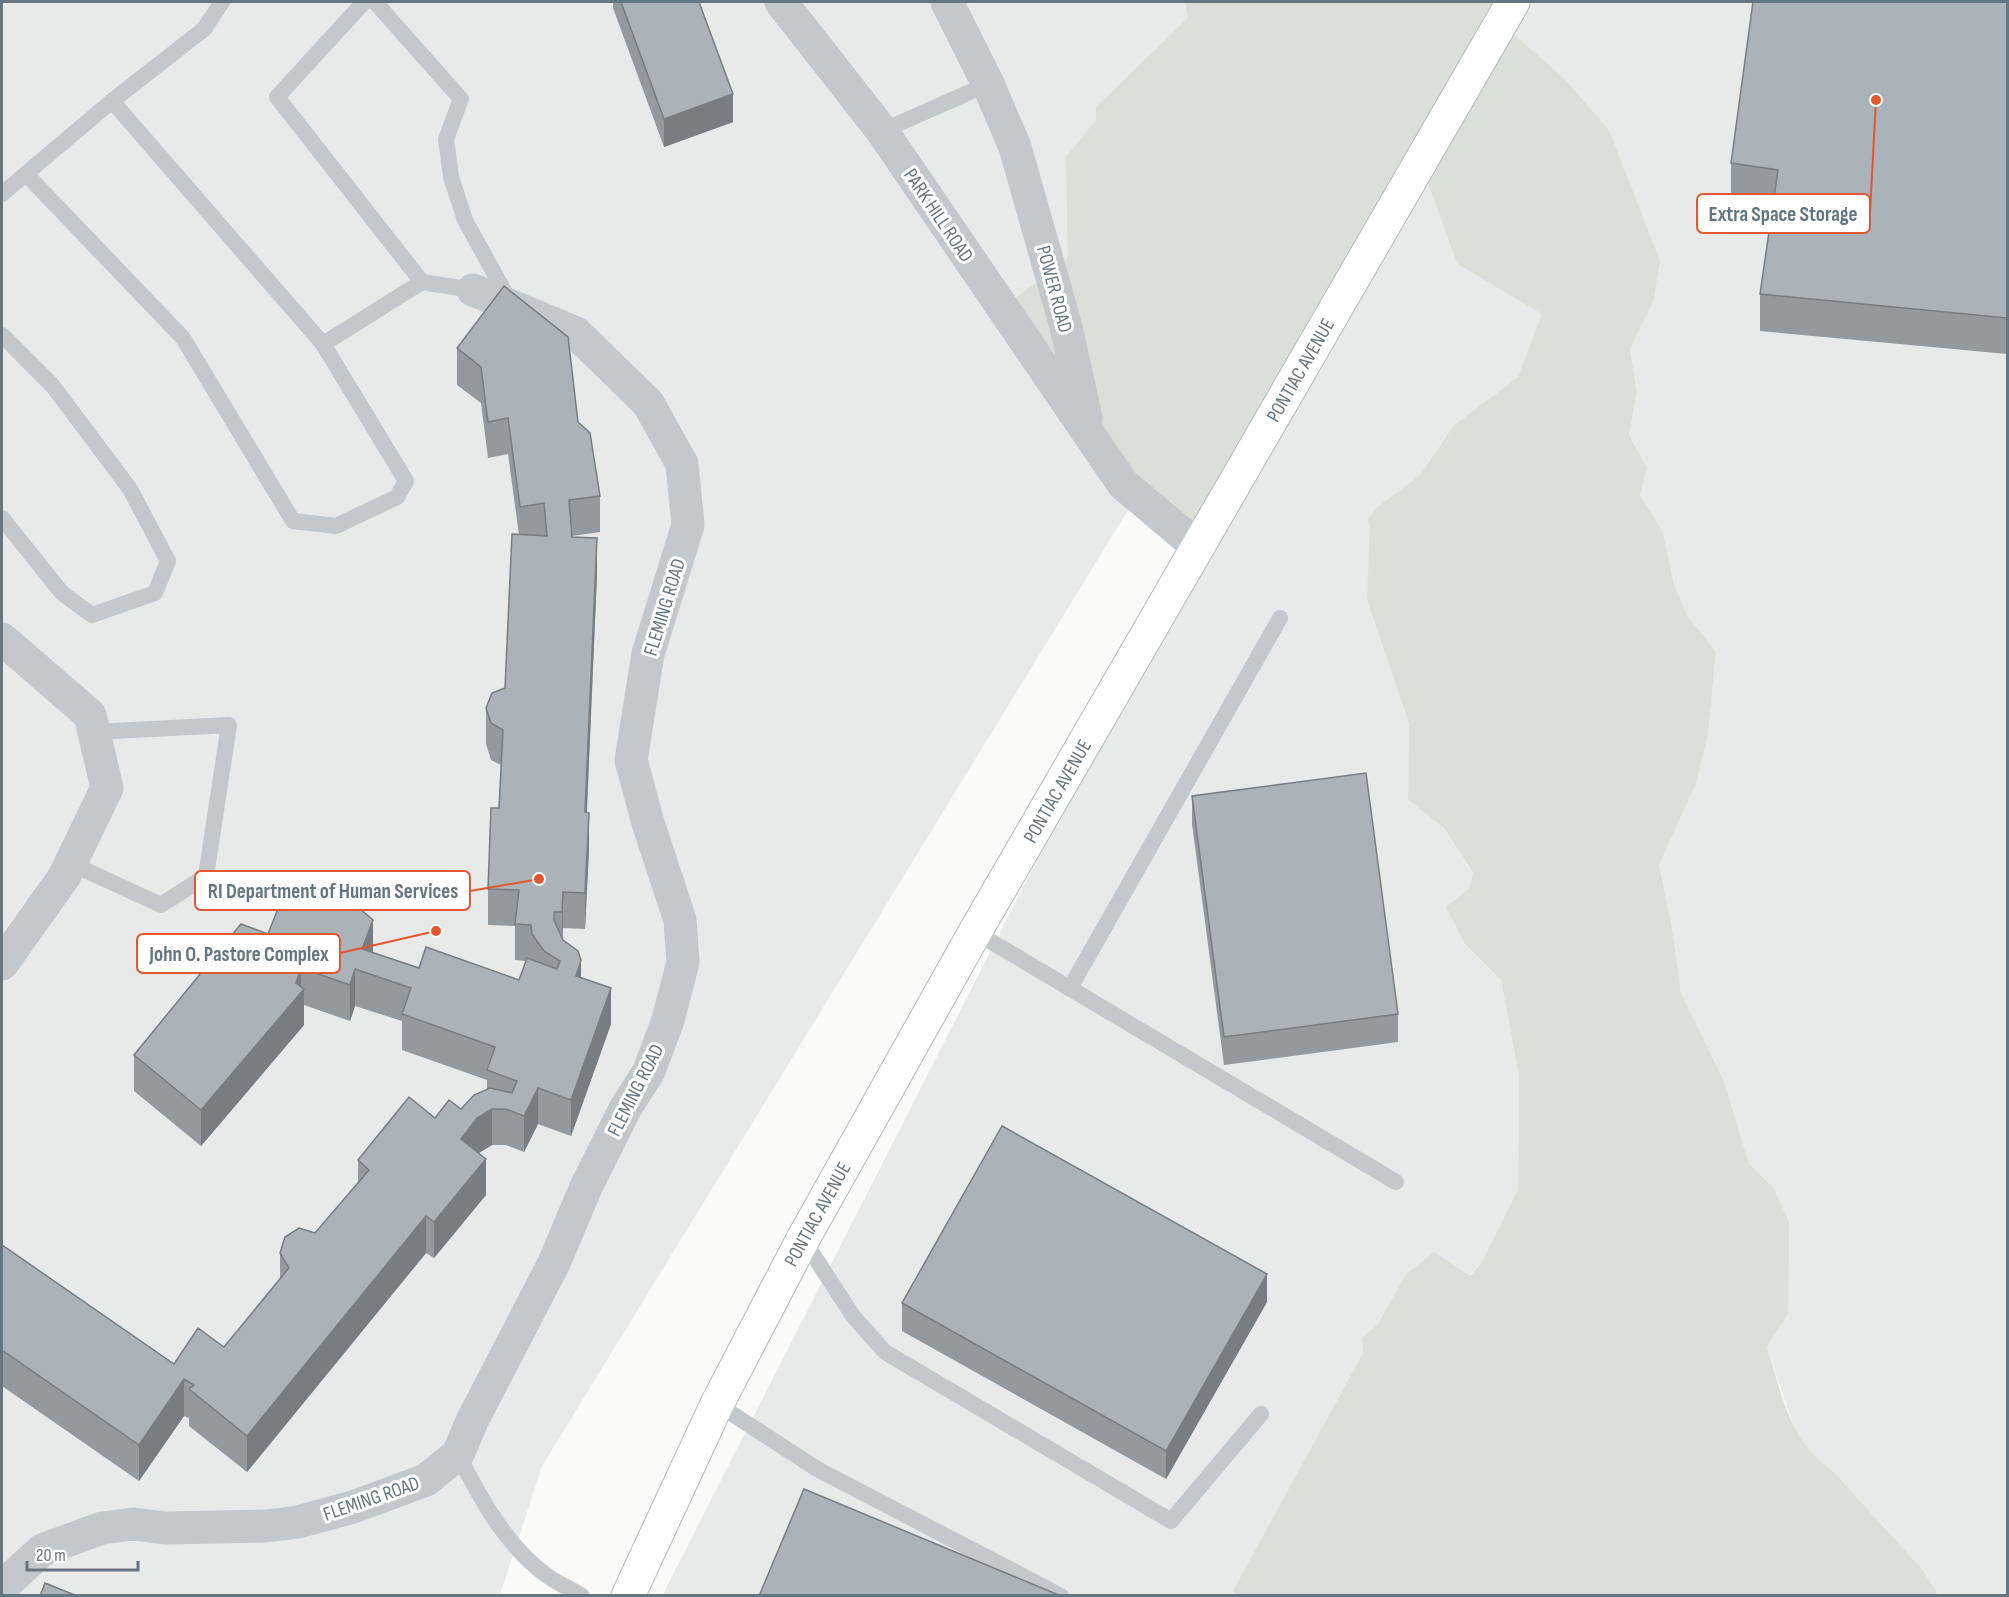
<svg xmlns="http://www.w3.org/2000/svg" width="2009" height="1597" font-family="'Sofia Sans Condensed',sans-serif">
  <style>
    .built { fill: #e8e9e9 }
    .green { fill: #dadfd7 }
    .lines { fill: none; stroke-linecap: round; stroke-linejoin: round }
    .secondary-casing { stroke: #b3babf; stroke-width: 35 }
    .lane { stroke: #c3c8cc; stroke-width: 16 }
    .street { stroke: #c3c8cc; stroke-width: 33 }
    .secondary { stroke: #fff; stroke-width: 33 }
    .wall { fill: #929a9f }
    .shaded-wall { fill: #777d82 }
    .building { fill: #aab3b9; stroke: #777d82; stroke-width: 1.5 }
    .labels { text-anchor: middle; stroke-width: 6; stroke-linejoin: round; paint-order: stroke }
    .street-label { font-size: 20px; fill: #657683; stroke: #fff }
    .leader { fill: none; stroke: #e4572e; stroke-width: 2 }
    .callout-dot { fill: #e4572e; stroke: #fff; stroke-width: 2 }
    .callout { fill: #fff; stroke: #e4572e; stroke-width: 2 }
    .callout-label { font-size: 21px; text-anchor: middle; font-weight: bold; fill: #657683 }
  </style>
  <rect width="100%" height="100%" fill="#fafaf8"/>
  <g class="built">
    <path d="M2 2H1399L1198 396 542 1466 500 1595 2 1596Z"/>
    <path d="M1508 2H2007V1595H1939L1922 1569 1832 1470 1814 1459 1797 1437 1767 1347 1788 1314 1773 1187 1749 1164 1724 1081 1681 993 1672 927 1659 865 1696 782 1708 735 1716 653 1687 615 1674 584 1663 532 1640 495 1647 468 1629 435 1637 392 1630 349 1653 302 1609 130 1565 79 1506 29Z"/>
    <path d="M1420 161 1457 264 1543 314 1518 377 1454 425 1420 475 1376 508 1367 520 1371 526 1367 600 1409 724 1408 800 1444 828 1473 874 1469 889 1465 944 1501 980 1519 1077 1518 1189 1481 1264 1469 1276 1405 1275 1378 1324 1362 1338 1363 1353 1234 1591 1237 1595 662 1596 1196 548Z"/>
  </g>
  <path class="green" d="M1185 2H1508L1506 28 1565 79 1609 130 1660 261 1653 302 1630 349 1637 392 1629 435 1647 468 1640 495 1663 532 1674 584 1687 615 1716 652 1708 735 1696 783 1659 865 1672 927 1681 993 1724 1081 1749 1164 1773 1187 1789 1222 1788 1314 1767 1347C1782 1394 1789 1442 1832 1470L1922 1569 1939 1595 1237 1596 1233 1591 1363 1353 1362 1338 1378 1324 1405 1275 1434 1252 1470 1276 1481 1264 1518 1189 1519 1077 1501 980 1465 944 1446 907 1469 889 1473 873 1444 828 1408 800 1409 724 1367 600 1370 526 1367 520 1376 508 1420 475 1454 425 1518 377 1542 314 1457 264 1420 161 1206 532 1121 480 1001 309 1068 258 1066 157 1096 120V107L1188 18Z"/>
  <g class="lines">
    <defs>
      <path id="secondary" d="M628 1596 717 1404 803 1239 975 932 1513 2"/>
    </defs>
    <use href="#secondary" class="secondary-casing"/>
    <g class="lane">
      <path d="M375 2 461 99 446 139 451 177 465 220 510 302"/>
      <path d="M112 101 323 344 422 282 277 97 364 2"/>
      <path d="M882 131 988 84"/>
      <path d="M26 174 183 338 293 521 336 526 397 497 406 481 323 344"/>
      <path d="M2 194 112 101 204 29 222 2"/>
      <path d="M422 282 473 290"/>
      <path d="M2 335 52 385 130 489 168 561 155 593 92 615 62 593 2 518"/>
      <path d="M70 863 161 905 206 876 229 725 94 732"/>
      <path d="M975 932 1396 1182"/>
      <path d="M1070 988 1280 618"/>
      <path d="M803 1239 853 1316 885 1352 1171 1521 1261 1414"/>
      <path d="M717 1404 817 1469 1061 1596"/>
      <path d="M458 1454C479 1497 508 1549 549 1577 559 1584 571 1589 582 1596"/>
    </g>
    <g class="street">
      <path d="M781 2 882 131 1123 484 1198 547"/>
      <path d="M947 2 988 84 1015 147 1066 327 1086 418"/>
      <path d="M2 639 90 715 107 788 64 877 2 964"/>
      <path d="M2 1587 42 1550 102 1528 134 1524 165 1528 266 1526 298 1522 353 1507 426 1480 458 1454 472 1421 554 1263 586 1187 625 1109 649 1071 668 1020 683 962 680 920 648 823 631 760 648 654 688 525 682 464 648 403 576 333 473 290"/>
    </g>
    <use href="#secondary" class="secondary"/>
  </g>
  <g class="wall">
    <path d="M613 2H699L733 122 664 147 613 8Z"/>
    <path d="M2007 2V354L1760 331V294L1773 205 1731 199V163Z"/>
    <path d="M457 348 578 422 600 496V532L572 536 597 574 587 812 589 849 585 929 563 928 562 939 581 977 611 1024 571 1136 538 1124 524 1152 506 1145H492L479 1153 486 1195 434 1258 426 1253 247 1472 189 1426V1418L184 1416 139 1481 2 1386V1245L174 1364 224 1347 280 1278V1253L315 1233 358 1183V1160L435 1118 461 1109 487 1089V1080L402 1050V1021L355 1006 350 1021 304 1005V1025L201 1146 134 1091V1055L268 934 373 953 419 968 519 980 526 961 515 960V926L488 925V889L499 808 501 765 491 760 486 744V708L505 688 519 535 508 454 488 458 481 403 457 385Z"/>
    <path d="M1192 796 1398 1014V1042L1224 1065 1192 824Z"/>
    <path d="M1267 1302 1166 1479 902 1331V1303Z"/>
  </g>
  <g class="shaded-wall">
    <path d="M733 94V122L664 147V119Z"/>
    <path d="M597 538V574L585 848V812Z"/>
    <path d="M589 813V849L585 929V893Z"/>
    <path d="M563 892V928L562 948V912Z"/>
    <path d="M373 920V956L362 949Z"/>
    <path d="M581 960V996L576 976Z"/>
    <path d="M301 968V992L304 989V1025L201 1146V1110L296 983Z"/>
    <path d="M355 969V1006L350 1021V985Z"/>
    <path d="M611 988V1024L571 1136V1100Z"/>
    <path d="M538 1088V1124L524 1152V1116Z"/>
    <path d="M492 1109V1145L477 1154 461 1139 477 1118Z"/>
    <path d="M486 1159V1195L434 1258V1222Z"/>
    <path d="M426 1216V1253L247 1472V1436Z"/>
    <path d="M1267 1274V1302L1166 1479V1451Z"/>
    <path d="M184 1379V1416L139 1481V1445Z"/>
  </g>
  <g class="building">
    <path d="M621 2H699L733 94 664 119Z"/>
    <path d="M1753 2H2007V318L1760 294 1778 170 1731 163Z"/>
    <path d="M504 286 568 337 578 422 590 433 600 496 569 500 572 537 597 538 585 812 589 813 585 893 563 892 562 912H554V920L563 940 578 951 581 960 576 976 611 988 571 1100 538 1088 524 1116 506 1109H492L477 1118 461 1139 486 1159 434 1222 426 1216 247 1436 189 1389 194 1385 184 1379 139 1445 2 1350V1245L174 1364 198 1328 224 1347 289 1268 280 1253 285 1237 299 1228 315 1233 369 1170 358 1160 409 1097 435 1118 449 1100 461 1109 474 1095 490 1088 512 1093 517 1081 487 1070 495 1047 402 1014 411 988 355 969 350 985 301 968 296 983 304 989 201 1110 134 1055 241 924 268 934 292 873 336 888 373 920 362 949 419 968 426 947 519 980 527 958 557 969 560 961 544 951 532 934 531 925 515 924 519 890 488 889 491 808H499L503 730 491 723 486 708 492 693 505 688 512 534 547 536 544 503 520 507 508 418 488 422 481 367 457 348Z"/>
    <path d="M1366 773 1398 1014 1224 1037 1192 796Z"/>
    <path d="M1002 1126 1267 1274 1166 1451 902 1303Z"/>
    <path d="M804 1489 1061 1596H759Z"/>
    <path d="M45 1583 77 1596H40Z"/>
  </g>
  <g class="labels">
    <g class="street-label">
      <text transform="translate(939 215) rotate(56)" y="7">PARK HILL ROAD</text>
      <text transform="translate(1055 289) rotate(75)" y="7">POWER ROAD</text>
      <text transform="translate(1300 370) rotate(-60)" y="7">PONTIAC AVENUE</text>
      <text transform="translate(664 607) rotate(-73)" y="7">FLEMING ROAD</text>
      <text transform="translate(1057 791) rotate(-60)" y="7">PONTIAC AVENUE</text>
      <text transform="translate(635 1090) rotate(-63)" y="7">FLEMING ROAD</text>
      <text transform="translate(817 1214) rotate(-61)" y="7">PONTIAC AVENUE</text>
      <text transform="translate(371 1498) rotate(-19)" y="7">FLEMING ROAD</text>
    </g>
  </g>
  <path class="leader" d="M1876 100L1870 213M539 879L470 891M436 931L340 953"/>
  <g class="callout-dot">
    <circle cx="1876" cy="100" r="6"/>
    <circle cx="539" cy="879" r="6"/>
    <circle cx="436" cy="931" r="6"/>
  </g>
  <g class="callout">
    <rect x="1697" y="194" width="173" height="39" rx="6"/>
    <rect x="195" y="871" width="275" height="39" rx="6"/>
    <rect x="137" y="934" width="203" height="39" rx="6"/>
  </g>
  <g class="callout-label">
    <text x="1783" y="221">Extra Space Storage</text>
    <text x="333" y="898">RI Department of Human Services</text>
    <text x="239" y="961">John O. Pastore Complex</text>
  </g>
  <rect width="2009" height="1597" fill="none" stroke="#657683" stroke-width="6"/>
  <path d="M27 1561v9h111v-9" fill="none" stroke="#657683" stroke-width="3"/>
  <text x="36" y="1561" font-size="18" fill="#657683" stroke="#ffffff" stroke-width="4.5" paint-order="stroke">20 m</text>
</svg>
